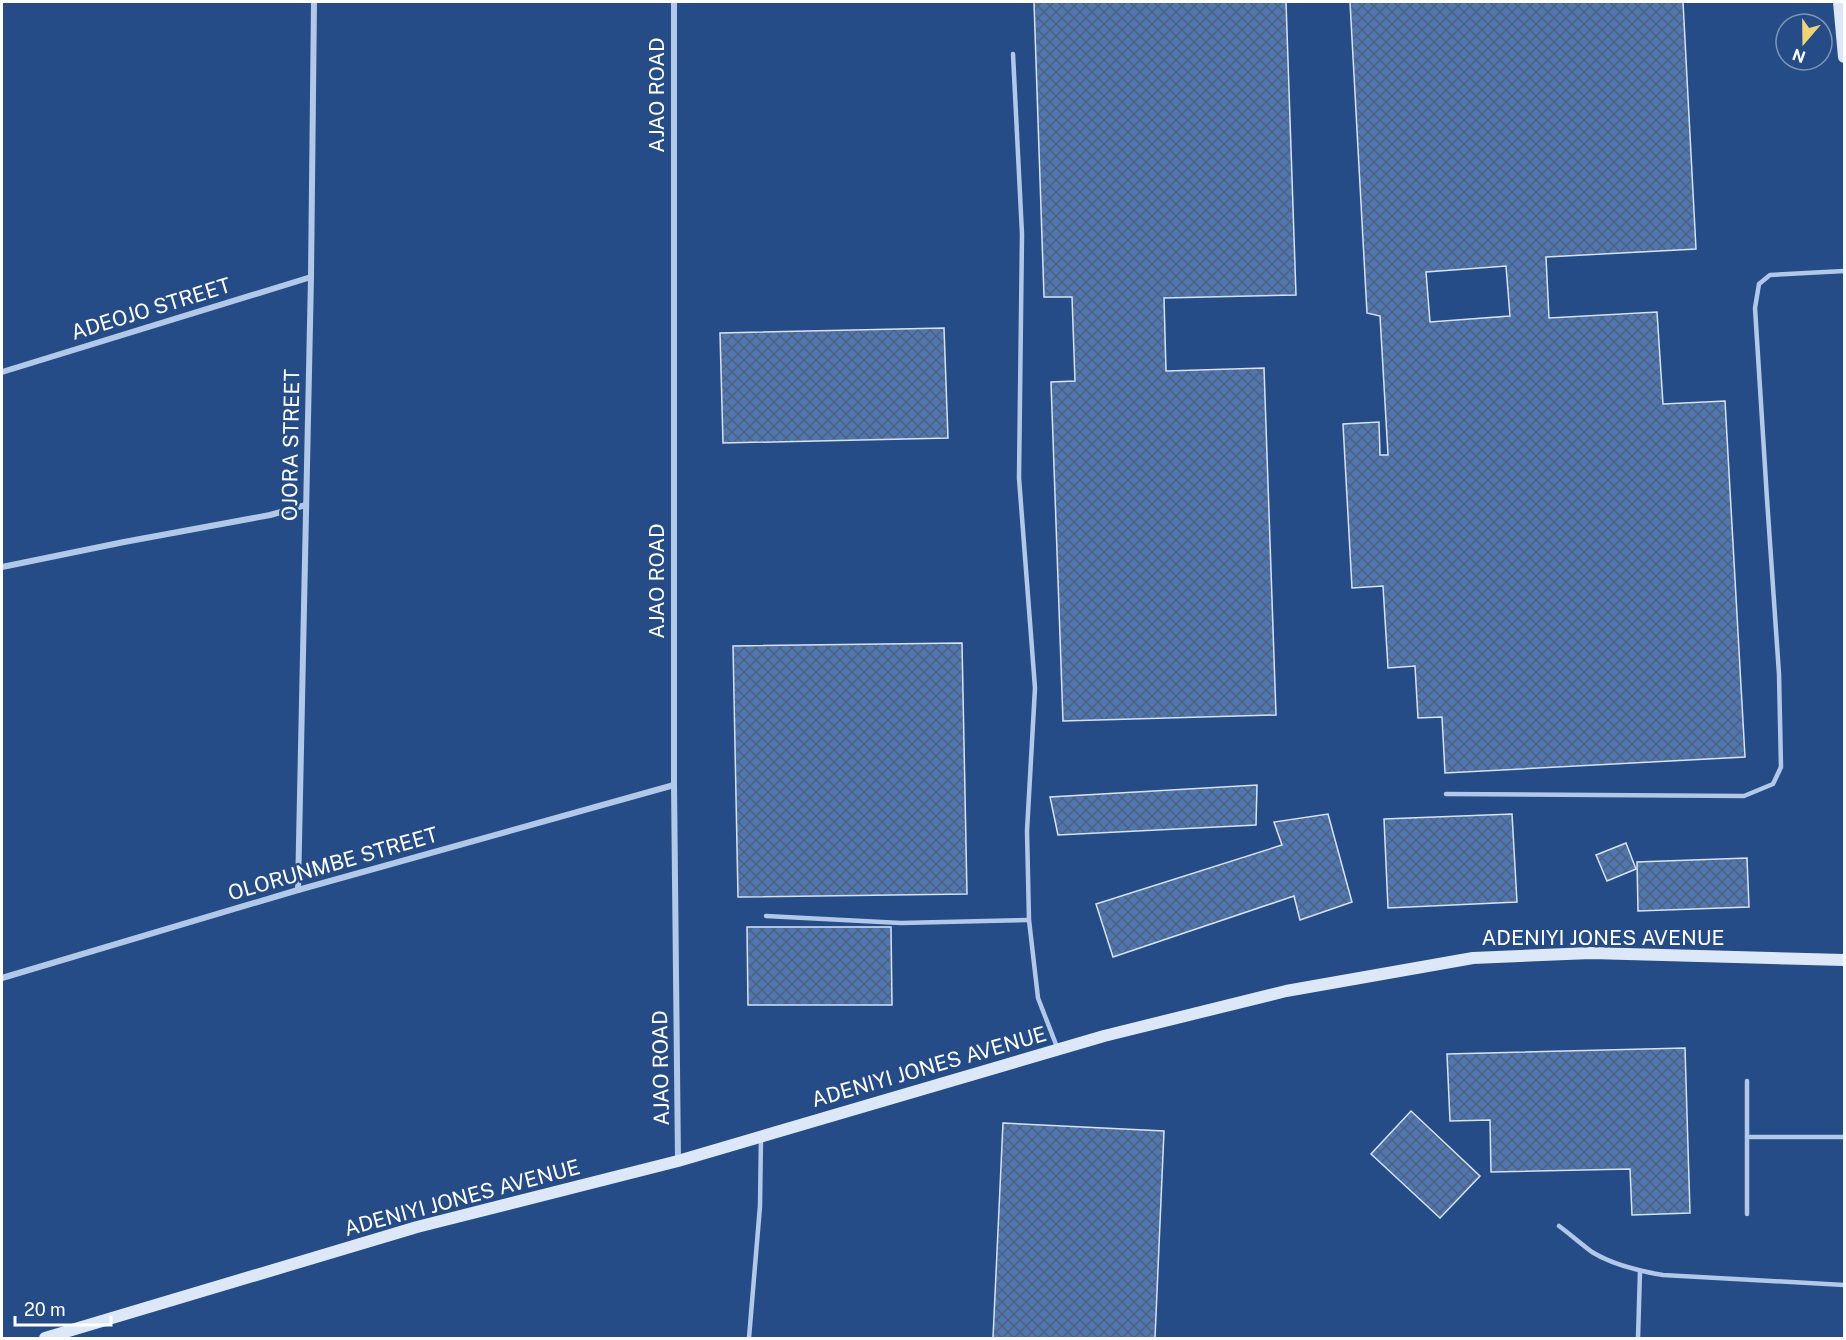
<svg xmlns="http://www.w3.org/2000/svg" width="1846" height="1340" font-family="'Public Sans',sans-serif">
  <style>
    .building { fill: url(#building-cross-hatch); stroke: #d6e3f7; stroke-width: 1.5; fill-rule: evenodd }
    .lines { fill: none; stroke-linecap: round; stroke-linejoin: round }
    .lane { stroke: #b2c8e8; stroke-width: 4.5 }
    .street { stroke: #b2c8e8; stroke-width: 6 }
    .secondary { stroke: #dce7f7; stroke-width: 12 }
    .labels { text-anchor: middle; stroke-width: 5; stroke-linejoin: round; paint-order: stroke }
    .street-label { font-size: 21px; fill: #fff; stroke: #264c87 }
  </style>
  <defs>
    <pattern id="building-cross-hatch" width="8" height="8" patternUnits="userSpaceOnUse" patternTransform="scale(1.5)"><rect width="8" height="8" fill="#4f76af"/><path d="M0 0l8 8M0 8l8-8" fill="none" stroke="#4e617e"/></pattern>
  </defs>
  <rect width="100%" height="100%" fill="#264c87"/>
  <g class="building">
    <path d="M1034 2H1286L1296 295 1164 298 1166 371 1264 368 1276 715 1063 721 1051 382 1075 381 1072 297H1044Z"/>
    <path d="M1350 2H1683L1696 249 1546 257 1549 318 1657 312 1663 404 1725 401 1745 757 1445 773 1442 717 1418 718 1415 666 1388 668 1383 586 1352 588 1343 424 1379 422 1380 455H1388L1380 316 1367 313ZM1506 266 1510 316 1430 322 1426 272Z"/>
    <path d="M944 328 948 438 723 443 720 333Z"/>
    <path d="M962 643 967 894 738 897 733 646Z"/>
    <path d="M1257 785 1256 825 1058 835 1050 797Z"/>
    <path d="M1328 814 1352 902 1300 920 1294 896 1113 957 1096 904 1282 845 1274 822Z"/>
    <path d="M1512 814 1517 902 1388 908 1384 819Z"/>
    <path d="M1626 843 1636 869 1607 881 1596 855Z"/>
    <path d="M1747 858 1749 907 1638 911 1637 862Z"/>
    <path d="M747 927H891L892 1005H748Z"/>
    <path d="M1685 1048 1690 1213 1632 1215 1630 1169 1491 1172 1490 1120 1450 1121 1447 1054Z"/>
    <path d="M1411 1111 1480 1176 1440 1218 1371 1154Z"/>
    <path d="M1003 1123 1164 1131 1155 1338H993Z"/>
  </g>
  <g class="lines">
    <g class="lane">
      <path d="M1013 54 1022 234 1019 478 1035 688 1027 831 1029 920 1038 998 1057 1047"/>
      <path d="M1446 794 1744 796 1773 784 1781 767 1779 674 1767 499 1755 308 1759 284 1770 275 1844 271"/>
      <path d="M766 916 901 923 1029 920"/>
      <path d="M1747 1137H1844"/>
      <path d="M1747 1214V1081"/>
      <path d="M1559 1226C1570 1234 1581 1244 1592 1252 1613 1265 1639 1271 1663 1275L1844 1285"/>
      <path d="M749 1338 760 1206 761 1137"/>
      <path d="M1638 1338 1640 1271"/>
    </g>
    <g class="street">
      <path d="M674 2V785L678 1161"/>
      <path d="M2 372 311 277"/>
      <path d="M2 567 124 542 270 515 306 505"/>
      <path d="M298 890 311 277 314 2"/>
      <path d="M2 978 298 890 674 785"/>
    </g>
    <g class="secondary">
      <path d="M1839 2 1844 57"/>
      <path d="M45 1338 417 1227 678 1161 1104 1036 1286 991 1473 958 1591 953 1844 960"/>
    </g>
  </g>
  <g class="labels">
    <g class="street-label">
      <text transform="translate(657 95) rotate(-90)" y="7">AJAO ROAD</text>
      <text transform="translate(151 309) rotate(-17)" y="7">ADEOJO STREET</text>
      <text transform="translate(291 445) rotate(-89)" y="7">OJORA STREET</text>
      <text transform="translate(657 581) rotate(-90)" y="7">AJAO ROAD</text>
      <text transform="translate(333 864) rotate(-16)" y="7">OLORUNMBE STREET</text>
      <text x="1603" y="945">ADENIYI JONES AVENUE</text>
      <text transform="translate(929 1067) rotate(-16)" y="7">ADENIYI JONES AVENUE</text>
      <text transform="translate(661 1068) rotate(-91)" y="7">AJAO ROAD</text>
      <text transform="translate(462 1198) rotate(-15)" y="7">ADENIYI JONES AVENUE</text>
    </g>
  </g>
  <rect width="1846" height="1340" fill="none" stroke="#ffffff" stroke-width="6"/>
  <g transform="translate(1804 42) rotate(200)"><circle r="28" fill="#264c87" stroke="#7d94b7" stroke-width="1.5"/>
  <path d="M0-4.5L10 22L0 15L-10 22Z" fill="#f1d377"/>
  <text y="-9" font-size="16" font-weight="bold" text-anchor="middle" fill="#ffffff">N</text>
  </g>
  <path d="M15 1316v9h96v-9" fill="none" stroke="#ffffff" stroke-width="3"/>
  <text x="24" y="1316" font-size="18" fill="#ffffff" stroke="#264c87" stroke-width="4.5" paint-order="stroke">20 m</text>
</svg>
